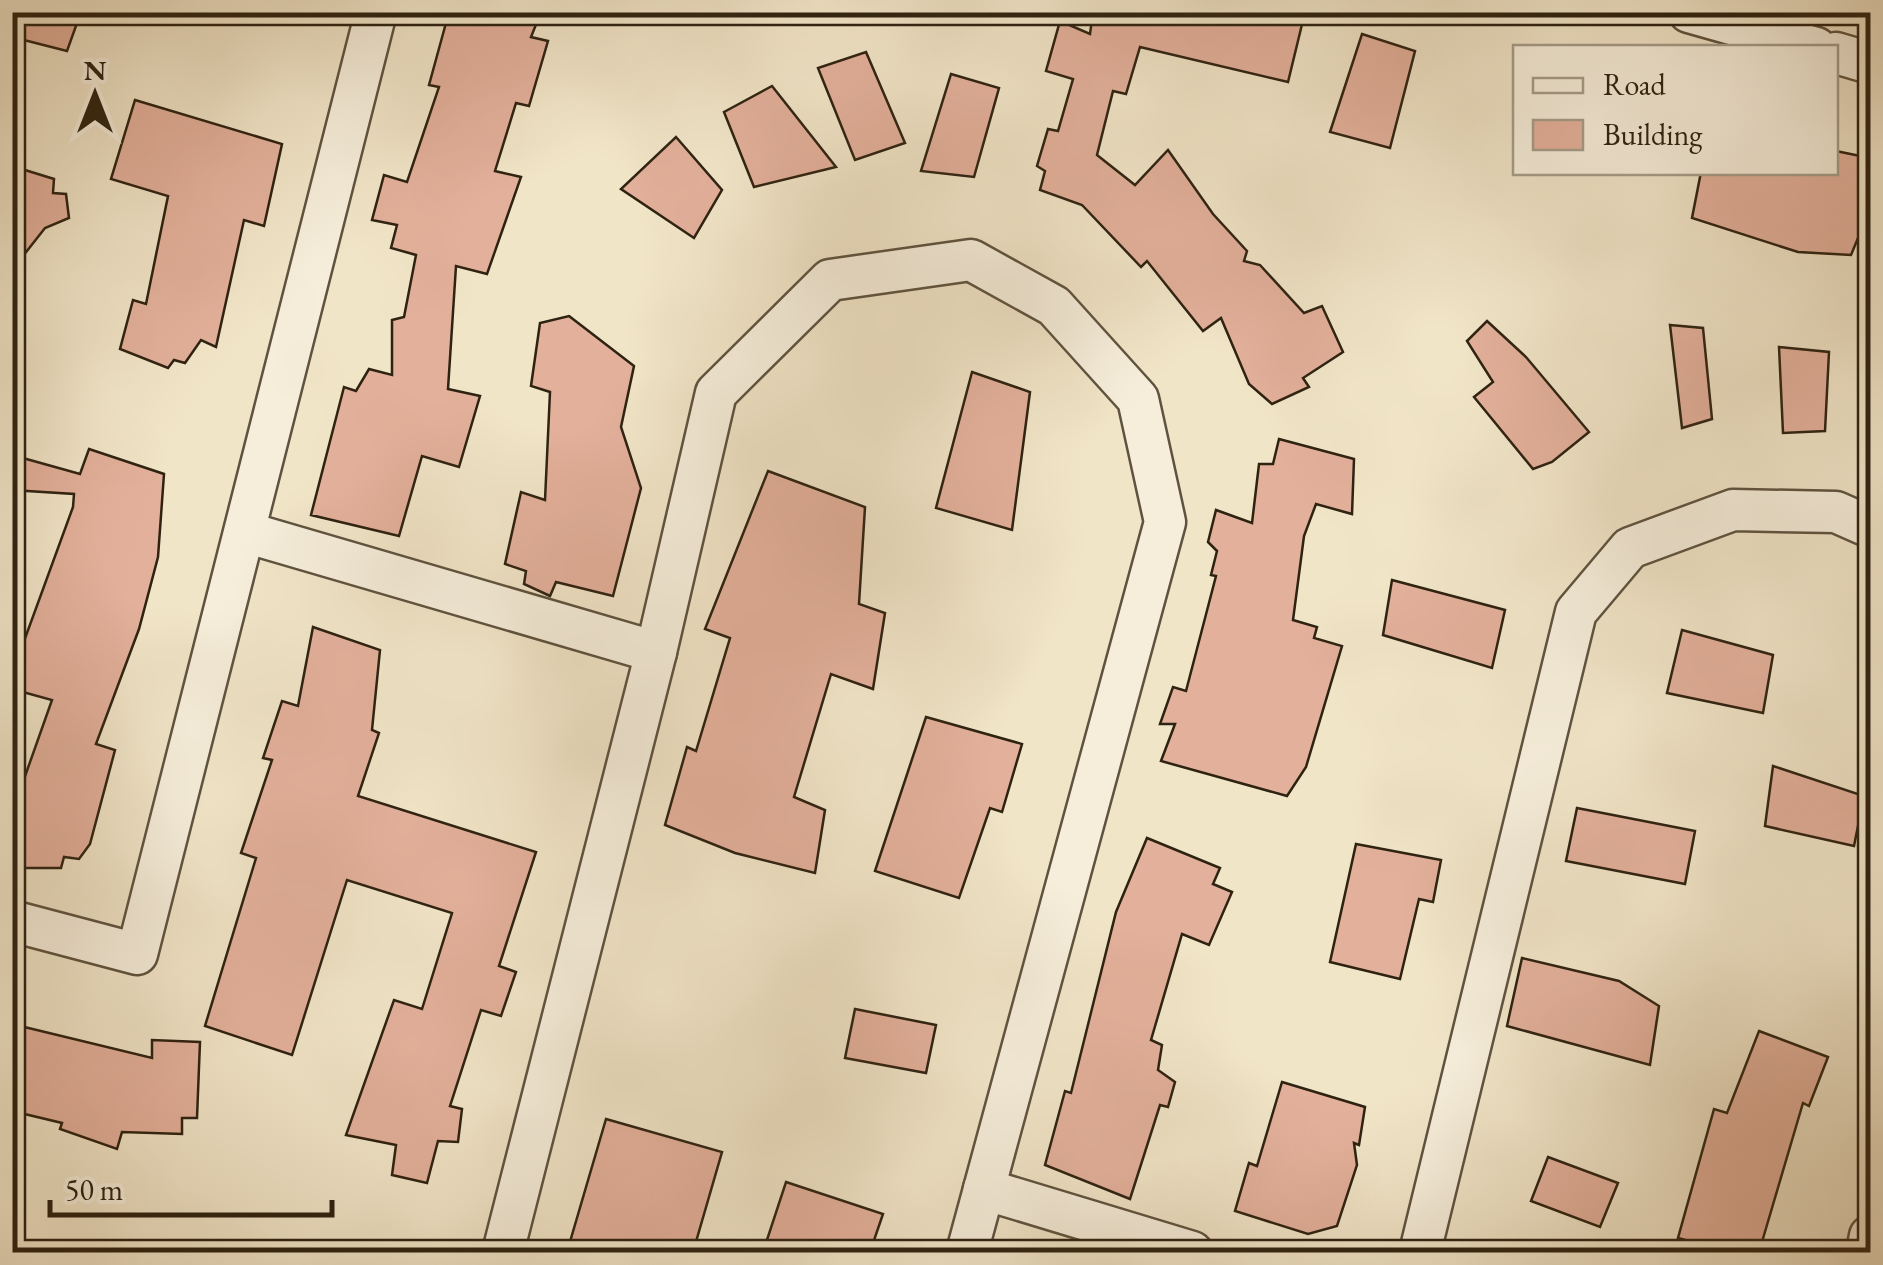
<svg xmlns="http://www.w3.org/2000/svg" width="1883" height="1265" font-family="'EB Garamond',serif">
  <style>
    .building { fill: #e3b09b; stroke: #2e2211; stroke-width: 2.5 }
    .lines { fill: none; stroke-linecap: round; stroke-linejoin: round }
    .street-casing { stroke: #5f533f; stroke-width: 45 }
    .street { stroke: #f6eedb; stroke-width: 40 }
  </style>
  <rect width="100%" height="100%" fill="#f1e5c8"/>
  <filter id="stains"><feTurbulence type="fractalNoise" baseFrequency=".002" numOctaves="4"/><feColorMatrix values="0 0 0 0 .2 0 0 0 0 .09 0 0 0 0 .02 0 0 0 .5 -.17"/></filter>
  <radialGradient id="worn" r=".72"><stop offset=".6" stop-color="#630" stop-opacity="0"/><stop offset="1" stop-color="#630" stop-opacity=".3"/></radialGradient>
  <g class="building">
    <path d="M12 12H81L67 51 12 37Z"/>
    <path d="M449 12H541L531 37 548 41 529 106 516 103 495 171 521 177 487 274 456 266 448 389 480 396 459 467 422 456 399 536 311 515 344 387 356 391 369 369 392 375V320L404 317 416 255 391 248 397 225 372 220 384 175 407 182 439 87 429 85Z"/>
    <path d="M1093 12H1305L1288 82 1140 47 1126 94 1113 91 1097 155 1135 185 1168 150 1213 214 1247 251 1244 261 1260 265 1304 313 1322 306 1343 352 1303 378 1309 387 1272 404 1249 384 1221 318 1203 331 1147 261 1141 267 1082 205 1040 190 1045 171 1037 166 1048 129 1058 131 1073 79 1046 71 1060 21 1090 34Z"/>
    <path d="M1362 34 1415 51 1390 148 1330 132Z"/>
    <path d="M866 52 905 143 855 160 818 68Z"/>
    <path d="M951 74 999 88 974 177 921 171Z"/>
    <path d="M772 86 836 167 754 187 724 112Z"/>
    <path d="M135 100 282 144 264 226 244 220 216 347 201 340 185 363 174 360 168 368 120 349 133 300 146 304 168 196 111 179Z"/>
    <path d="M676 137 722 190 694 238 621 189Z"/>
    <path d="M1836 151 1870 158V209L1851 255 1798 252 1692 218 1701 172H1836Z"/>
    <path d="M12 166 54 179 53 193 66 194 69 218 45 228 12 270Z"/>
    <path d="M569 316 634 366 621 427 641 488 613 596 556 582 550 596 524 584 526 571 505 564 521 492 545 500 550 392 531 386 540 323Z"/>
    <path d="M1487 321 1526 357 1589 432 1552 462 1533 469 1474 397 1493 382 1467 341Z"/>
    <path d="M1670 325 1703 328 1712 419 1682 428Z"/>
    <path d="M1779 347 1829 352 1825 431 1783 433Z"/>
    <path d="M972 372 1030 392 1012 530 936 508Z"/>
    <path d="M1279 439 1354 459 1352 514 1316 504 1304 536 1293 620 1317 627 1314 638 1342 646 1306 767 1287 796 1161 761 1175 724H1160L1173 687 1186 691 1216 576 1211 575 1217 551 1208 542 1216 510 1252 523 1259 464H1273Z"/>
    <path d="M89 449 164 474 158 557 139 629 96 744 115 750 90 844 79 859 64 857 61 868H12V813L52 700 12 689V674L73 507 74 494 12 490V455L80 474Z"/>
    <path d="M768 471 865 507 859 604 885 613 873 689 831 674 794 797 825 810 815 873 735 853 665 825 687 747 696 751 730 638 705 629Z"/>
    <path d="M1392 580 1505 610 1492 668 1383 635Z"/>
    <path d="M313 627 380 650 372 730 379 733 358 796 536 852 499 966 516 972 501 1016 481 1010 450 1106 462 1109 458 1142 438 1141 427 1183 392 1175 396 1145 346 1135 394 1000 422 1009 452 913 347 880 292 1055 205 1026 256 858 241 853 272 760 263 758 282 701 298 706Z"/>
    <path d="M1682 630 1773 655 1763 713 1667 693Z"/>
    <path d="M926 717 1022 744 1002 812 990 808 959 898 875 871Z"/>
    <path d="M1773 766 1864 796 1854 846 1765 826Z"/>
    <path d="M1577 808 1695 831 1685 884 1566 861Z"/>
    <path d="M1147 838 1220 868 1213 884 1232 892 1209 945 1182 934 1151 1040 1162 1045 1158 1070 1175 1082 1168 1107 1160 1105 1130 1199 1045 1165 1065 1091 1071 1093 1116 912Z"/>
    <path d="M1356 844 1441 860 1433 902 1419 899 1400 979 1330 962Z"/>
    <path d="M1522 958 1619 981 1659 1006 1650 1065 1507 1026Z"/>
    <path d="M855 1009 936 1025 926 1073 845 1058Z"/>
    <path d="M12 1024 152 1058V1040L200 1042 197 1118H182V1134L122 1132 117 1149 60 1129 62 1123 12 1111Z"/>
    <path d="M1759 1031 1828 1057 1809 1106 1803 1103 1759 1252H1729L1678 1238 1714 1109 1727 1113Z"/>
    <path d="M1282 1082 1365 1107 1359 1145 1354 1143 1357 1165 1337 1226 1308 1234 1235 1211 1249 1163 1257 1166Z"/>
    <path d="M606 1119 722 1152 693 1252H567Z"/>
    <path d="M1548 1157 1618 1183 1600 1227 1531 1201Z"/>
    <path d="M786 1182 883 1214 870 1252H763Z"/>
  </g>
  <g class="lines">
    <defs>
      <g id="street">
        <path d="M1689 12 1816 48"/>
        <path d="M1836 53 1870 63"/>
        <path d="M245 532 656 652"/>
        <path d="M12 921 137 954 376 12"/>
        <path d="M984 1189 1192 1252"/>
        <path d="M503 1252 656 652 716 393 830 280 971 260 1054 306 1138 399 1165 522 967 1252"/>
        <path d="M1420 1252 1576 612 1630 548 1733 510 1836 512 1870 527"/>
        <path d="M1867 1252 1870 1236"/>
      </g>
    </defs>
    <use href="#street" class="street-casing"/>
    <use href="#street" class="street"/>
  </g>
  <rect width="1883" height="1265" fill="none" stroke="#f1e5c8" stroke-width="50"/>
  <rect x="15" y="15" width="1853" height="1235" fill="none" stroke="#2e2211" stroke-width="5"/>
  <rect x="25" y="25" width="1833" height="1215" fill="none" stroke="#2e2211" stroke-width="2.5"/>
  <rect x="1513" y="45" width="325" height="130" fill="#f6eedb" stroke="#a69c8a" stroke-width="2.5"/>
  <rect x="1533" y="78" width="50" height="15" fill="#f6eedb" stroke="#a69c8a" stroke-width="2.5"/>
  <text x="1603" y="95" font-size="30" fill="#2e2211">Road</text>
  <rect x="1533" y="120" width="50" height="30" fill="#e3b09b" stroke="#a69c8a" stroke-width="2.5"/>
  <text x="1603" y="145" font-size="30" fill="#2e2211">Building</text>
  <g transform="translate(95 95)" stroke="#f6eedb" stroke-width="8" paint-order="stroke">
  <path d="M0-8L18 38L0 25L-18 38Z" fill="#2e2211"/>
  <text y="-15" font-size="28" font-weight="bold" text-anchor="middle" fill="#2e2211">N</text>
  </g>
  <path d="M50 1200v15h282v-15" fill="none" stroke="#2e2211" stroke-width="5"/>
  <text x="65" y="1200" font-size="30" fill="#2e2211" stroke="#f6eedb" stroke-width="8" paint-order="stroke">50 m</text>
  <rect width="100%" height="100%" filter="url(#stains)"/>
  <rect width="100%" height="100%" fill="url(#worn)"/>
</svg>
